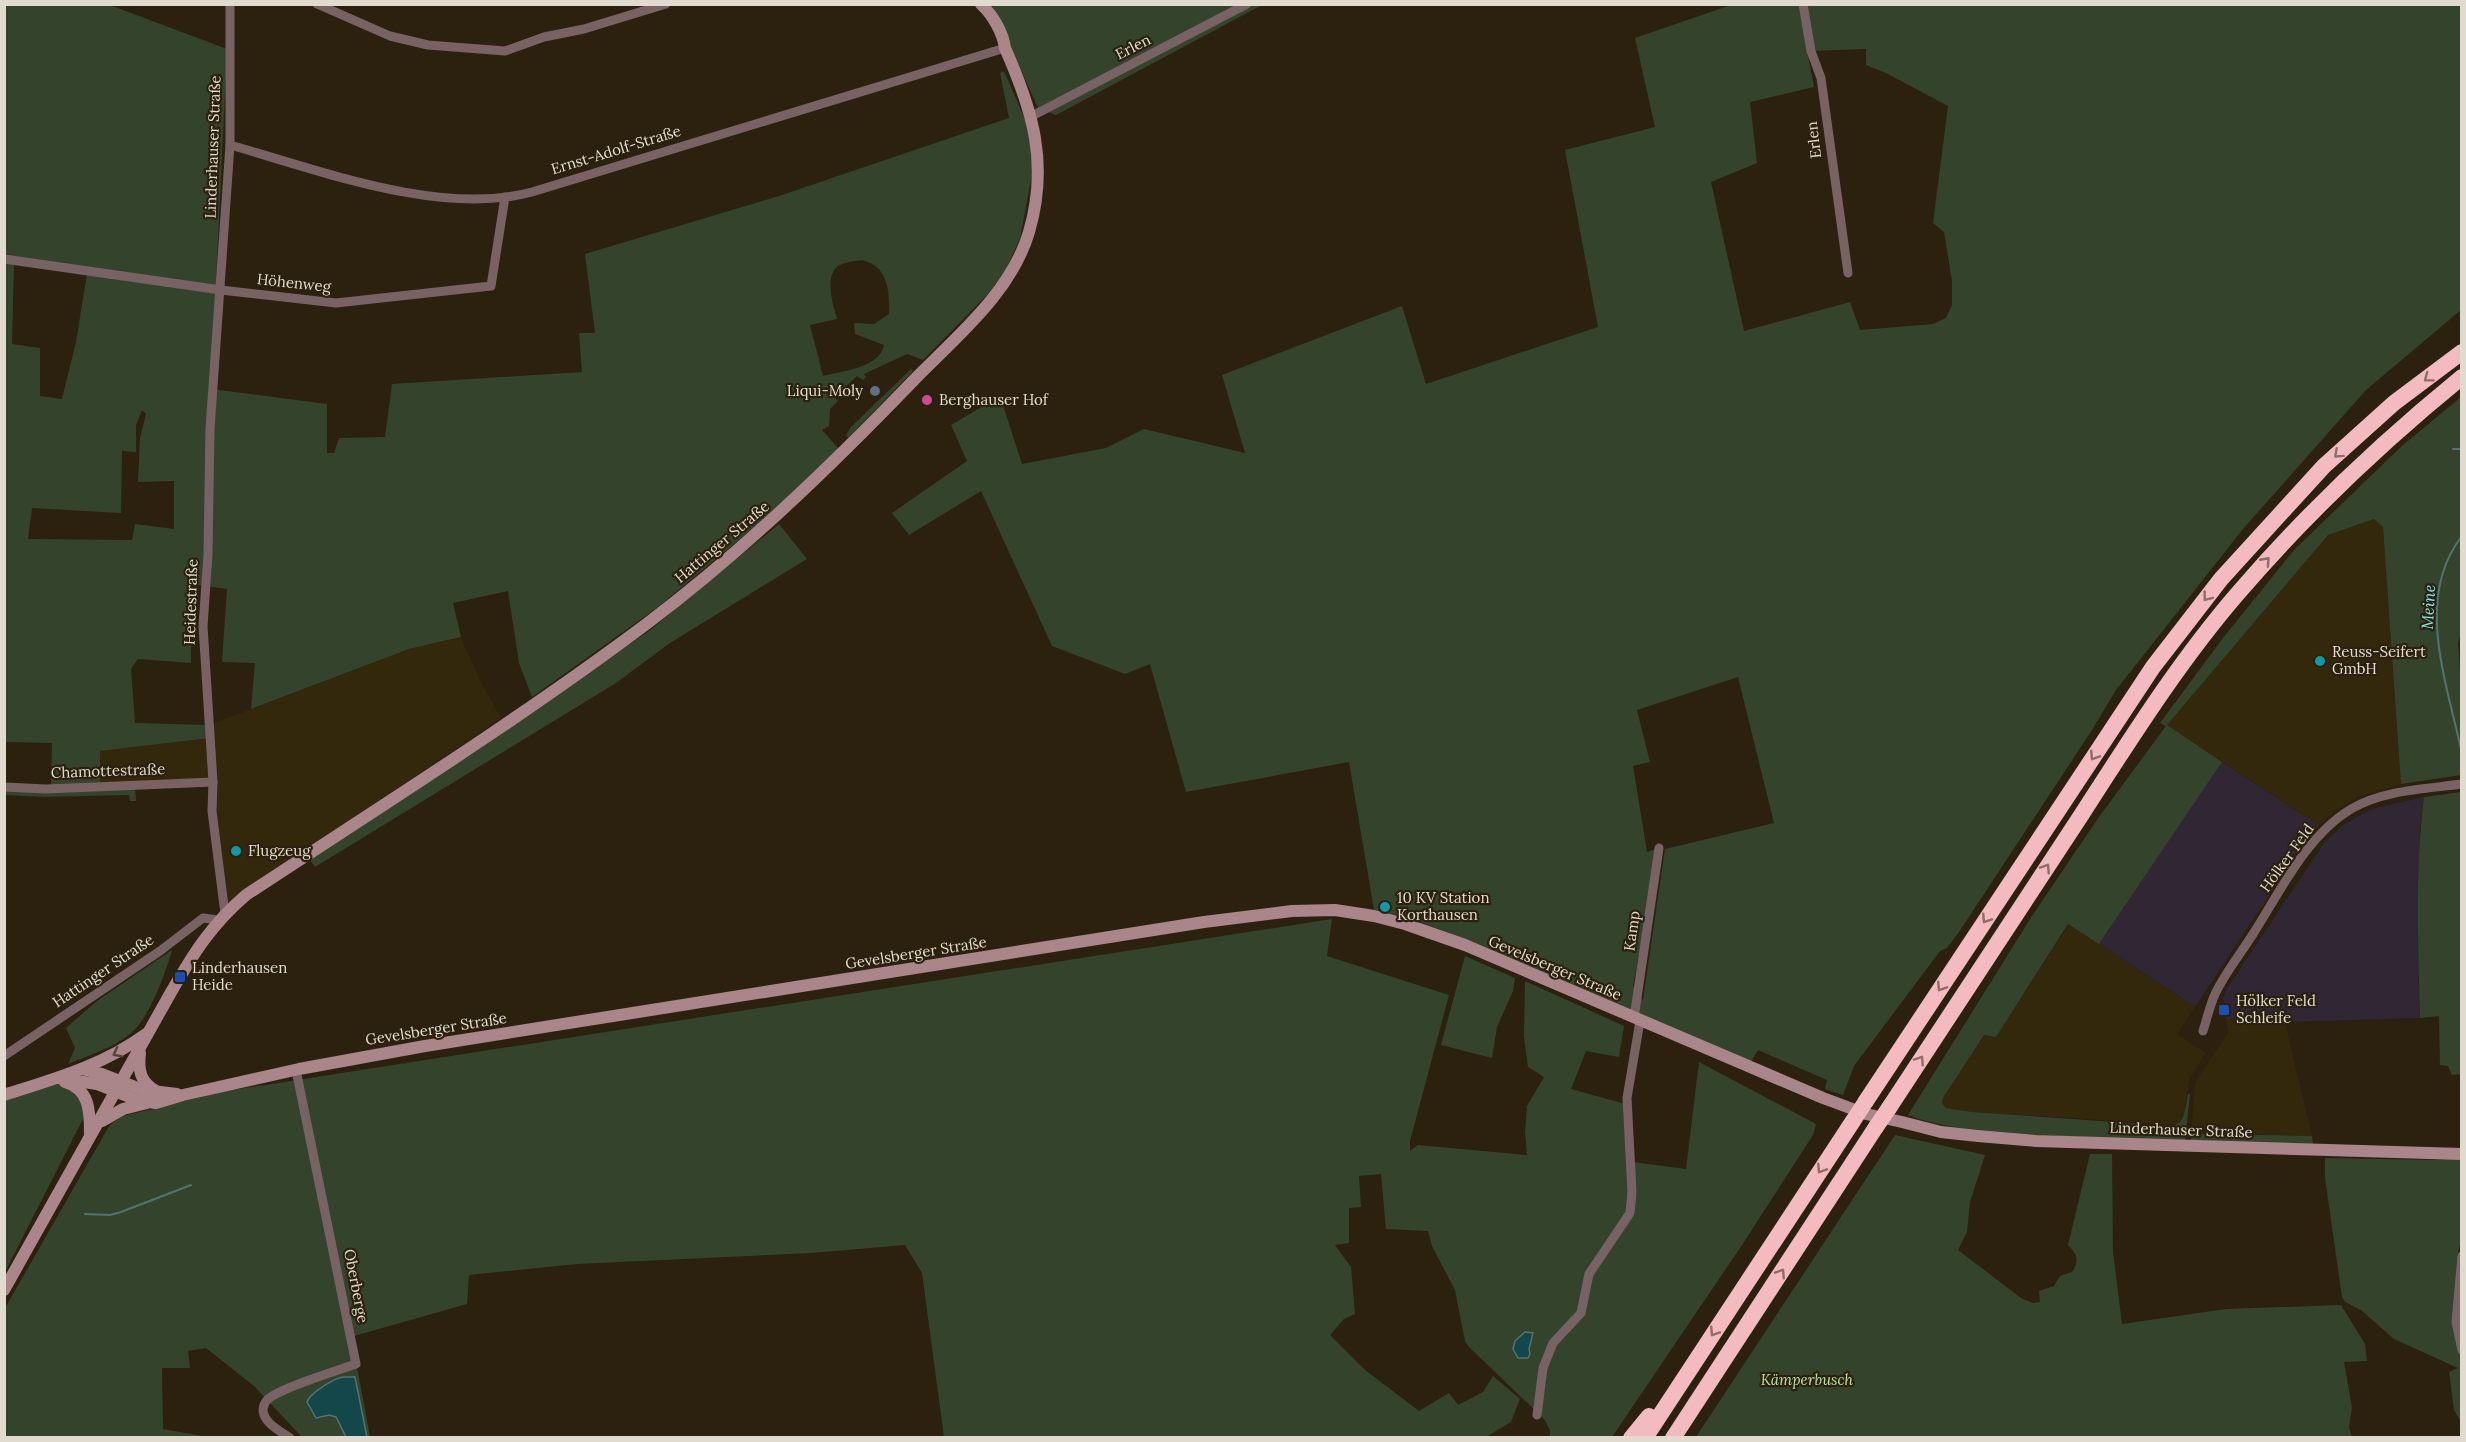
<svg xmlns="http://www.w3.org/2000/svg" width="2466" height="1442" font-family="Lora,serif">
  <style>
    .commercial { fill: #302634 }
    .built { fill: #33270c }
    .green { fill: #34442c; fill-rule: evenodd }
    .water { fill: #14474a; stroke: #527372; stroke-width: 1.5 }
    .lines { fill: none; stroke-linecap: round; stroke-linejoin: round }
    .stream { stroke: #527372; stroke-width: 2 }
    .minor { stroke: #796264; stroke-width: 9 }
    .secondary { stroke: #aa8589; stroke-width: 12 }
    .motorway { stroke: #f3bac0; stroke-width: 16 }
    .motorway-bridge { stroke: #f3bac0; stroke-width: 16 }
    .oneway { stroke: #8f6e67 }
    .oneway2 { stroke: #574439 }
    .service-dot { fill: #5c6f8a; stroke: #2b210e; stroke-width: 2 }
    .hotel-dot { fill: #d1479c; stroke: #2b210e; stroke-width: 2 }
    .culture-dot { fill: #0f9aa8; stroke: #2b210e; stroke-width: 2 }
    .transit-dot { fill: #1a4fb4; stroke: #2b210e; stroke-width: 2 }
    .labels { text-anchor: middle; stroke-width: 4.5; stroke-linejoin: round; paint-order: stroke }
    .street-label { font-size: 15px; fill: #e1dbcf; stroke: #2b210e }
    .poi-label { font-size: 15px; fill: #e1dbcf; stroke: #2b210e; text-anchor: start }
    .park-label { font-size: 15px; font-style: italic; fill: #b8e2a2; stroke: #2b210e }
    .water-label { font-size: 16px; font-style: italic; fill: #7fe6eb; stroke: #2b210e }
  </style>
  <rect width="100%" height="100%" fill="#2b210e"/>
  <g class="commercial">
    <path d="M2222 762 2319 825 2298 851 2195 1007 2099 944Z"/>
    <path d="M2424 797 2420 830 2418 949 2420 1018 2285 1022 2226 1019 2223 999 2226 990 2324 843 2343 825 2371 809Z"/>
  </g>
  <g class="built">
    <path d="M2374 519 2383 527 2401 784 2357 797 2332 813 2319 825 2166 725 2328 535Z"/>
    <path d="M453 603 461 638 481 682 501 718 229 903 223 905 213 783 100 786V751L209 738V725L409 649 460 638Z"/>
    <path d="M2069 924 2195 1007 2177 1034 2206 1053 2189 1080 2184 1115 2177 1125 1972 1112 1946 1108 1942 1103 1943 1098 1984 1035 1996 1036Z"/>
    <path d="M2226 1019 2285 1022 2312 1136 2191 1134 2195 1082 2228 1033Z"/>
  </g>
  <g class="green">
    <path d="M103 4 115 7 227 49 211 389 327 404V453H334L339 438 385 437 392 384 582 372 579 333H595L585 254 779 196 1009 118 1000 73 1004 71 1027 124 1032 150V175L1020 238 1005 272 988 294 923 360 907 354 864 374 866 377 863 380 857 376 834 397 838 401 830 409 829 426 822 430 839 449 788 499 658 607 532 697 519 663 508 591 453 603 461 637 409 649 251 709 255 663 222 662 227 589 191 584V663L138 659 131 669 135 723 209 725 210 738 100 751V786H51L52 743 5 742V5ZM862 260C888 266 890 291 889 314L874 324 854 323 855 334 884 345C880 368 842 371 823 376L810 325 837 319C833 305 824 277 838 266 844 262 856 261 862 260ZM14 262 87 274 76 342 62 399 40 396V348L12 344ZM142 410 146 414 140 438 138 482 174 481V529L135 524 132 540 28 539 32 508 121 513 122 451 136 452V425Z"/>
    <path d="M992 5H1262L1056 115 1038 108Z"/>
    <path d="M1731 5H2461V310L2366 390 2243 529 2116 690 2092 730 1959 932 1947 948 1940 951 1854 1066 1843 1095 1825 1089 1827 1080 1758 1050 1751 1062 1471 941 1415 920 1374 910 1349 762 1186 792 1150 664 1125 674 1052 646 981 491 909 535 892 513 967 461 951 425 1000 396 1022 464 1106 448 1144 429 1245 453 1222 375 1402 306 1426 384 1598 327 1565 150 1655 127 1635 38ZM1866 49V65L1886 73 1948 106 1933 223 1944 232 1952 281V305L1946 318 1933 324 1860 330 1850 302 1744 331 1711 182 1757 163 1750 102 1814 87 1807 51ZM1738 677 1774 823 1665 849 1643 1000 1633 986 1659 848 1647 852 1633 766 1650 762 1637 710Z"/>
    <path d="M911 369 913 371 848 438 846 435 851 427Z"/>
    <path d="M2461 397 2462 630 2458 643 2462 699 2461 775 2401 784 2383 527 2374 519 2328 535 2167 725 2222 762 2099 944 2068 924 1996 1037 1984 1035 1943 1098 1942 1103 1946 1108 1972 1112 2171 1126C2186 1124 2185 1107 2188 1094H2190L2185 1140C2124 1138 2063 1138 2002 1132 1970 1129 1938 1127 1908 1115L2032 916 2099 817 2166 726 2160 723 2223 638 2294 550 2403 445Z"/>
    <path d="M779 524 807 559 670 643 616 683 315 867 310 860 649 631Z"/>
    <path d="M135 788 136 801H130L129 795 43 797 5 795 4 790Z"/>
    <path d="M2461 792 2462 1074 2452 1075 2448 1066 2440 1065 2439 1016 2420 1018C2418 944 2415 870 2424 797Z"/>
    <path d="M1332 919 1327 956 1449 995 1410 1141V1151L1418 1145 1527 1155 1525 1132 1527 1106 1544 1077 1528 1067 1524 1036 1525 981 1624 1026 1619 1057 1586 1051 1571 1089 1629 1105 1633 1162 1686 1169 1699 1062 1816 1124 1813 1135 1742 1245 1612 1437H1550V1430L1544 1419 1469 1347 1465 1341 1455 1290 1432 1246 1428 1231 1386 1229 1381 1174 1359 1176 1361 1207 1349 1208V1243L1335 1245 1351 1267 1355 1314 1344 1319 1330 1335 1365 1370 1419 1411 1449 1393 1458 1405 1483 1392 1493 1376 1520 1399 1511 1422 1486 1437H944L922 1273 905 1245 811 1253 577 1264 469 1275 467 1304 347 1338 358 1372 370 1437H302L254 1386 206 1348 188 1351 190 1368H162L163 1429 208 1437 5 1438V1308L108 1128 112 1123 123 1116 226 1091Z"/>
    <path d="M172 950C166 972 149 1019 131 1033 114 1048 89 1055 68 1064L75 1048 66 1028 97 1001Z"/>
    <path d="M1465 956 1515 978 1513 991 1497 1027 1492 1058 1441 1045Z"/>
    <path d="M56 1084 68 1086 83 1101 84 1117 5 1272V1101Z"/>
    <path d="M2191 1134 2312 1136 2313 1145 2191 1140Z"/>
    <path d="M1895 1135 1985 1155 1970 1202 1967 1232 1958 1250 2021 1298 2033 1303 2040 1302 2039 1291 2054 1286 2060 1276 2072 1272C2080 1261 2077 1254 2068 1245L2090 1154H2112L2113 1252 2122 1324 2226 1309 2341 1305 2365 1344 2367 1361 2344 1362 2352 1408 2349 1427 2352 1437H1696Z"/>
    <path d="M2325 1158 2435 1160 2461 1158 2462 1235 2457 1257 2461 1253V1422L2454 1410 2449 1372 2458 1368 2394 1339 2361 1310 2345 1302 2342 1297 2325 1178Z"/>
  </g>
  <g class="water">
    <path d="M1525 1332 1533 1333 1529 1349 1530 1354 1528 1358H1518L1513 1349 1515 1341Z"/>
    <path d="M343 1377H355L367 1437H346L336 1417 329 1415 316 1418 307 1402C309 1394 334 1378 343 1377Z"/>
  </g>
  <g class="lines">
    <g class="stream">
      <path d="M2453 449H2462"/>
      <path d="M2462 536C2413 598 2448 685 2462 754"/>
      <path d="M85 1214 110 1215 121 1212 191 1185"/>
    </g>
    <g class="minor">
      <path d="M317 4 390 36 428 45 505 51 544 37 584 29 666 4"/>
      <path d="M1803 4 1811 51 1821 78 1848 273"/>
      <path d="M1032 116 1247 4"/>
      <path d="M230 145C319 170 441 217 532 192L1005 48"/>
      <path d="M4 259 221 290 336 303 491 286 505 197"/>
      <path d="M4 787 46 789 213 782"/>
      <path d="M225 914 212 811 213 782 203 626 208 554 210 429 230 145V4"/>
      <path d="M1634 1018 1659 848"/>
      <path d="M2203 1031C2207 1019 2210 1004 2216 992 2226 972 2241 953 2253 934 2280 892 2306 836 2351 809 2383 790 2425 789 2462 784"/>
      <path d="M4 1056 160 951 203 918 218 920"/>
      <path d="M2462 1256 2456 1322 2462 1350"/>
      <path d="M1537 1415 1543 1368 1553 1343 1581 1313 1589 1274 1630 1213 1632 1192 1627 1098 1640 1021"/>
      <path d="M290 1438C280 1431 265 1424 263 1411 263 1407 265 1402 268 1399 283 1387 336 1371 356 1364L296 1070"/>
    </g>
    <g class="secondary">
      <path d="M140 1053C138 1070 140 1082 156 1091"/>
      <path d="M82 1069 102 1074 143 1090 177 1094"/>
      <path d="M58 1078 97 1084 137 1100 156 1103 183 1095 299 1069 425 1046 1204 922 1292 911 1335 910 1374 916 1405 924 1465 945 1823 1098 1866 1114 1902 1122 1941 1132 1978 1136 2036 1141 2462 1154"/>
      <path d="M65 1082C90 1089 90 1112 90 1134"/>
      <path d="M4 1095C54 1079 104 1065 146 1034"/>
      <path d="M102 1121 123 1109 147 1103"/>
      <path d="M4 1290 170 994C193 954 211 925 246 895 381 806 520 719 649 622 744 550 830 467 913 381 956 337 1011 293 1029 232 1049 164 1033 111 1005 48 1003 33 993 15 981 4"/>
    </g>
    <g class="motorway">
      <path d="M1866 1101 2153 667 2221 579 2324 466 2394 403 2462 352"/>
      <path d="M1889 1108C1953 1010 2017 912 2082 814 2131 738 2180 660 2239 592 2307 513 2381 443 2462 377"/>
      <path d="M1631 1438 1649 1416"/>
      <path d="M1645 1438 1853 1121"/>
      <path d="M1673 1438 1876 1127"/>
    </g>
    <g class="motorway-bridge">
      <path d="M1853 1121 1866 1101"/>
      <path d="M1876 1127 1889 1108"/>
    </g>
  </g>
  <defs><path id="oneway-chevron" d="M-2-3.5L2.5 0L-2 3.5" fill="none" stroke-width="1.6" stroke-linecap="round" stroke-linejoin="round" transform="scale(1.5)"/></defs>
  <g class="oneway">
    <use href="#oneway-chevron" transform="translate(2428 378) rotate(143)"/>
    <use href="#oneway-chevron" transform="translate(2338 454) rotate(138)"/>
    <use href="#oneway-chevron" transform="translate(2266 561) rotate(-48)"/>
    <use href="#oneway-chevron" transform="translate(2207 597) rotate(128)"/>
    <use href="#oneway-chevron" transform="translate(2094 756) rotate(123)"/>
    <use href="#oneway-chevron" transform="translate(2046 868) rotate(-57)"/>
    <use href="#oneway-chevron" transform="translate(1986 919) rotate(123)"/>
    <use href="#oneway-chevron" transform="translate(1941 987) rotate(123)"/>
    <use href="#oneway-chevron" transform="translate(1920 1060) rotate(-57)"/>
    <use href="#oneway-chevron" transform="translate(1821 1169) rotate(123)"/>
    <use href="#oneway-chevron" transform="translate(1781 1273) rotate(-57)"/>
    <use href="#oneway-chevron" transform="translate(1714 1332) rotate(123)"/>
  </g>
  <use class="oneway2" href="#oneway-chevron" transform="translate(117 1053) rotate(153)"/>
  <circle class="service-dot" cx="875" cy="391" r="6"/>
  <circle class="hotel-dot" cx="927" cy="400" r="6"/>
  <g class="culture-dot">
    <circle cx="2320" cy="661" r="6"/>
    <circle cx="236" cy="851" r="6"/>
    <circle cx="1385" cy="907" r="6"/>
  </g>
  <g class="transit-dot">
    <rect x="174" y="971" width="12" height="12" rx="3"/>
    <rect x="2218" y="1004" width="12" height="12" rx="3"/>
  </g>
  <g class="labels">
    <g class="street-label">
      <text transform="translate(1133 47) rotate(-27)" y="5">Erlen</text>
      <text transform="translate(1814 140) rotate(-97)" y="5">Erlen</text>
      <text transform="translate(213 147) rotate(-88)" y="5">Linderhauser Straße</text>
      <text transform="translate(616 150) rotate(-17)" y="5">Ernst-Adolf-Straße</text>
      <text transform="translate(294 283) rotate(6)" y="5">Höhenweg</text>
      <text transform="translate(722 542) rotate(-40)" y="5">Hattinger Straße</text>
      <text transform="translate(191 602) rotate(-88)" y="5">Heidestraße</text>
      <text transform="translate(108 771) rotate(-2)" y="5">Chamottestraße</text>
      <text transform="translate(2287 858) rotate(-54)" y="5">Hölker Feld</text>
      <text transform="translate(1632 931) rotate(-82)" y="5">Kamp</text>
      <text transform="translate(916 953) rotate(-9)" y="5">Gevelsberger Straße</text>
      <text transform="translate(1555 968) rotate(23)" y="5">Gevelsberger Straße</text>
      <text transform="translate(103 971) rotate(-34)" y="5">Hattinger Straße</text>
      <text transform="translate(436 1029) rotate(-9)" y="5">Gevelsberger Straße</text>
      <text transform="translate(2181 1130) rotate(2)" y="5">Linderhauser Straße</text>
      <text transform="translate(356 1286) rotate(79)" y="5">Oberberge</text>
    </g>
    <g class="poi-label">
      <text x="863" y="396" text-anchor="end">Liqui-Moly</text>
      <text x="939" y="405">Berghauser Hof</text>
      <text x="2332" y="657">Reuss-Seifert<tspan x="2332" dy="17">GmbH</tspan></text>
      <text x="248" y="856">Flugzeug</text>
      <text x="1397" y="903">10 KV Station<tspan x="1397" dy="17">Korthausen</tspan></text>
      <text x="192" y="973">Linderhausen<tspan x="192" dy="17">Heide</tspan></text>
      <text x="2236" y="1006">Hölker Feld<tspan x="2236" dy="17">Schleife</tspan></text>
    </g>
    <g class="park-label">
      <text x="1807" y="1385">Kämperbusch</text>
    </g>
    <g class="water-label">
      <text transform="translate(2428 607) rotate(-87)" y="6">Meine</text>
    </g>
  </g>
  <rect width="2466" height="1442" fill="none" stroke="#e1dbcf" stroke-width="12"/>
</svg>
